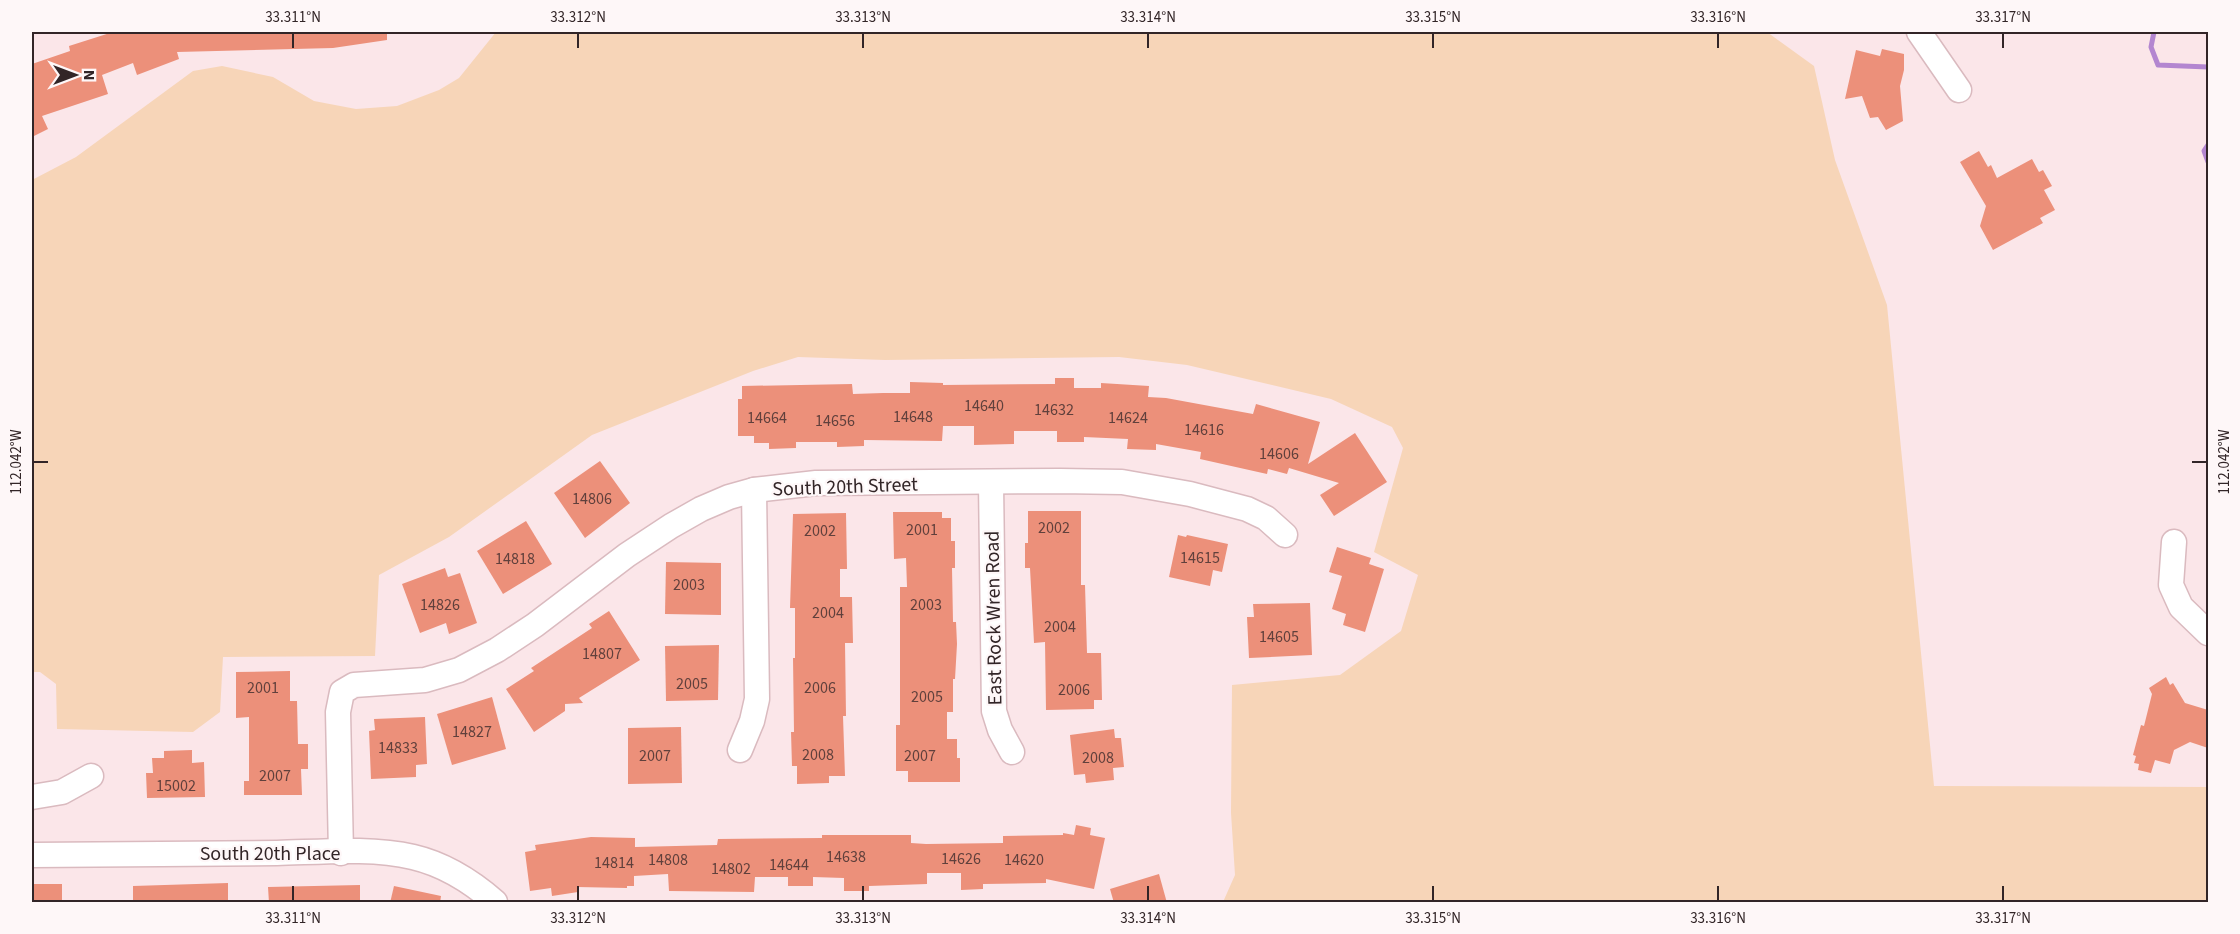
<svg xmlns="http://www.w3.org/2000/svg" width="2240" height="934" font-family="'Source Sans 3',sans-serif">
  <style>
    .green { fill: #f7d5b8 }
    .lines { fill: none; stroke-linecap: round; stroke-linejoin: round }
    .stream { stroke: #b386d0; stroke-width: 5 }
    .building { fill: #ec907a }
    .minor-casing { stroke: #dababf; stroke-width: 27 }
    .minor { stroke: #fff; stroke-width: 24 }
    .ticks { fill: none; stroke: #322527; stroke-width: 2 }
    .labels { text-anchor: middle; stroke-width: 4.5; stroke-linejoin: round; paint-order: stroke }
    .number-label { font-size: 16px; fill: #60403c }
    .street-label { font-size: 20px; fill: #322527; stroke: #fef7f8 }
    .neatline { fill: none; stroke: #322527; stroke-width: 2 }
    .ticks-label { font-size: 15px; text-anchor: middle; fill: #322527 }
  </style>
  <rect width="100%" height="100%" fill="#fbe6e9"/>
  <path class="green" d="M496 32H1767L1814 66 1835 160 1887 305 1934 786 2208 787V902H1223L1235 875 1231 813 1232 685 1340 675 1401 631 1418 575 1374 552 1403 448 1392 427 1331 399 1187 365 1119 357 885 360 798 357 753 371 592 435 449 537 379 575 375 656 223 657 220 712 193 732 57 729 56 684 40 672H32V180L76 157 193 71 222 66 273 77 314 101 356 109 397 106 439 90 459 78Z"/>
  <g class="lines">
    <g class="stream">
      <path d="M2154 32 2151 47 2158 65 2208 67"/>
      <path d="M2208 145 2204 151 2208 162"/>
    </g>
  </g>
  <g class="building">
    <path d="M113 32H387V40L333 48 177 52 179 59 137 75 133 63 102 75 108 94 42 116 48 129 32 137V64L70 51 69 46Z"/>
    <path d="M1882 49 1904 54V70L1900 86 1903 121 1886 130 1878 117 1870 118 1862 96 1845 99 1856 50 1880 56Z"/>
    <path d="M1979 151 1988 167 1991 165 1997 178 2032 159 2039 172 2043 170 2052 186 2044 190 2055 210 2040 218 2043 223 1993 250 1980 226 1986 206 1960 162Z"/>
    <path d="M1055 378H1074V388H1101V383L1149 386 1148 397 1166 398 1253 414 1256 404 1320 422 1308 464 1355 433 1387 482 1334 516 1320 495 1339 483 1289 468 1287 474 1268 469 1267 474 1200 459 1201 452 1156 444V450L1127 449 1128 439 1084 437V442H1057V431H1014V444L974 445V426H943L942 441 864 440V446L837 447V442H796V448L769 449V443H754V436H738V399H742V386L852 384 853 394 883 393H910V382L943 383V385L1055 384Z"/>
    <path d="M600 461 630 503 585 538 554 493Z"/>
    <path d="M1028 511H1081V585H1085L1087 653H1101L1102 700H1094V709L1046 710 1045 642 1034 643 1030 568H1025V543H1028Z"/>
    <path d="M893 512H942V518H951V541H955V568H952L953 622H956L957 644 955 679H953V712H947V739H957V758H960V782H908V771H896V725H900V587H907L906 558 894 559Z"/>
    <path d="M846 513 847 569H840V597H852L853 643H845L846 716H843L845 776H829V783L797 784V766H792L791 732H794L793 658H795V608H790L793 514Z"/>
    <path d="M526 521 552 564 503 594 477 551Z"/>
    <path d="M1178 535 1186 537 1187 535 1228 544 1222 572 1213 570 1210 586 1169 577Z"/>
    <path d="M1337 547 1371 558 1369 564 1384 569 1365 632 1343 625 1346 614 1332 609 1342 576 1329 572Z"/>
    <path d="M666 562 721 563V615L665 614Z"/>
    <path d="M445 568 448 577 460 573 477 623 449 634 446 623 420 633 402 584Z"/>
    <path d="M1310 603 1312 655 1249 658 1247 617H1254L1253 604Z"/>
    <path d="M609 611 640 660 579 698 583 703 565 704V711L534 732 506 689 534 671 531 668 592 628 589 624Z"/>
    <path d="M719 645 718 700 666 701 665 646Z"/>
    <path d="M290 671V701H297L298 744H308V769H301L302 795H244V781H249V717L236 718V672Z"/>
    <path d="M2166 677 2170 685 2173 683 2185 703 2208 710V748L2190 742 2174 750 2170 764 2155 760 2151 773 2138 770 2139 764 2134 763 2136 756 2133 755 2141 725 2144 726 2152 694 2149 688Z"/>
    <path d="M492 697 506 749 452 765 437 714Z"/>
    <path d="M425 717 427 764 416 765V777L371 779 369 731 375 730 374 719Z"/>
    <path d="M681 727 682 783 628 784V728Z"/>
    <path d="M1114 729 1115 738H1121L1124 767 1113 768 1114 780 1086 783 1085 774 1074 775 1070 735Z"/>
    <path d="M192 750V763L204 762 205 797 147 798 146 773H153L152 758H164V751Z"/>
    <path d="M1076 825 1091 828 1090 835 1105 838 1094 889 1046 879V883L983 884V889L961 890V873H927V884L869 886V891H844V878L813 877V886H788V877H755L754 892 669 891 668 874 634 876V886H627V888L577 887 578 892 552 896 551 888 530 891 525 852 536 850 535 845 591 837 635 838V847L717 845 718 839 822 838V835H911V843L926 844 1003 843V836L1063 835V833L1074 835Z"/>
    <path d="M1159 874 1167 903H1114L1110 889Z"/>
    <path d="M228 883V903H133V886Z"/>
    <path d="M34 884H62V903H32V887H34Z"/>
    <path d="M360 885V903H269L268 887Z"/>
    <path d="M394 886 441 896 440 903H390Z"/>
  </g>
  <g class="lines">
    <defs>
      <g id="minor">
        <path d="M1919 32 1959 90"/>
        <path d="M991 482 994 711 1000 730 1012 752"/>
        <path d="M2174 542 2171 585 2181 607 2208 633"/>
        <path d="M740 750 752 721 757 699 754 490"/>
        <path d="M32 797 62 792 91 776"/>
        <path d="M341 853 338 712 342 692 354 685 425 680 459 670 497 650 535 625 627 555 671 526 701 509 729 497 754 490 816 483 1060 481 1122 482 1190 494 1247 509 1266 518 1285 535"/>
        <path d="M32 855C113 854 195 853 277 853 320 852 371 847 413 857 443 864 472 882 495 902"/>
      </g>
    </defs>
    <use href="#minor" class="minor-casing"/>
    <use href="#minor" class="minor"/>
  </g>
  <path class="ticks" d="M293 33V48M578 33V48M863 33V48M1148 33V48M1433 33V48M1718 33V48M2003 33V48M33 462H48M2192 462H2207M293 886V901M578 886V901M863 886V901M1148 886V901M1433 886V901M1718 886V901M2003 886V901"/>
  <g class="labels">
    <g class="number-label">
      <text x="984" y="411">14640</text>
      <text x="1054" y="415">14632</text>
      <text x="913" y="422">14648</text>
      <text x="767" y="423">14664</text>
      <text x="1128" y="423">14624</text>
      <text x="835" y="426">14656</text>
      <text x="1204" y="435">14616</text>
      <text x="1279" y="459">14606</text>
      <text x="592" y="504">14806</text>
      <text x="1054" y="533">2002</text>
      <text x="922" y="535">2001</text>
      <text x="820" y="536">2002</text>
      <text x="1200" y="563">14615</text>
      <text x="515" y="564">14818</text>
      <text x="689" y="590">2003</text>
      <text x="440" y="610">14826</text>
      <text x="926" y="610">2003</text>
      <text x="828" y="618">2004</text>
      <text x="1060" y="632">2004</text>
      <text x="1279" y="642">14605</text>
      <text x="602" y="659">14807</text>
      <text x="692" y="689">2005</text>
      <text x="263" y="693">2001</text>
      <text x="820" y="693">2006</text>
      <text x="1074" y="695">2006</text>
      <text x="927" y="702">2005</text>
      <text x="472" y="737">14827</text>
      <text x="398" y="753">14833</text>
      <text x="818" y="760">2008</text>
      <text x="655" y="761">2007</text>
      <text x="920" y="761">2007</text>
      <text x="1098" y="763">2008</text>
      <text x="275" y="781">2007</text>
      <text x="176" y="791">15002</text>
      <text x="846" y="862">14638</text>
      <text x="961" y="864">14626</text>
      <text x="668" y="865">14808</text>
      <text x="1024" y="865">14620</text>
      <text x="614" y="868">14814</text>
      <text x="789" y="870">14644</text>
      <text x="731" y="874">14802</text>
    </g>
    <g class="street-label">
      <text transform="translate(845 486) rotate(-2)" y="7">South 20th Street</text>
      <text transform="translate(993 618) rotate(-91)" y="7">East Rock Wren Road</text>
      <text x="270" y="860">South 20th Place</text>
    </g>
  </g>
  <rect width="2240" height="934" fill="none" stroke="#fef7f8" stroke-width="66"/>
  <g transform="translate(75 75) rotate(90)" stroke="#fef7f8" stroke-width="4.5" paint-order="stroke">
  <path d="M0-4.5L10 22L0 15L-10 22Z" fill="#322527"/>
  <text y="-9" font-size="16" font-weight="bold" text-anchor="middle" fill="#322527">N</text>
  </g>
  <rect x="33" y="33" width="2174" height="868" class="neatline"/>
  <g class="ticks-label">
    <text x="293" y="22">33.311°N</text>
    <text x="578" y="22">33.312°N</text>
    <text x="863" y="22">33.313°N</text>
    <text x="1148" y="22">33.314°N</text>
    <text x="1433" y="22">33.315°N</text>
    <text x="1718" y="22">33.316°N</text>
    <text x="2003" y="22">33.317°N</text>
    <text transform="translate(2224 462) rotate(-90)" y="5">112.042°W</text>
    <text transform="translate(16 462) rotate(-90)" y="5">112.042°W</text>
    <text x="293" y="923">33.311°N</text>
    <text x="578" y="923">33.312°N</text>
    <text x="863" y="923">33.313°N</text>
    <text x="1148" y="923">33.314°N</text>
    <text x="1433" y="923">33.315°N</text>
    <text x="1718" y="923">33.316°N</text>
    <text x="2003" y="923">33.317°N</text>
  </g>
</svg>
